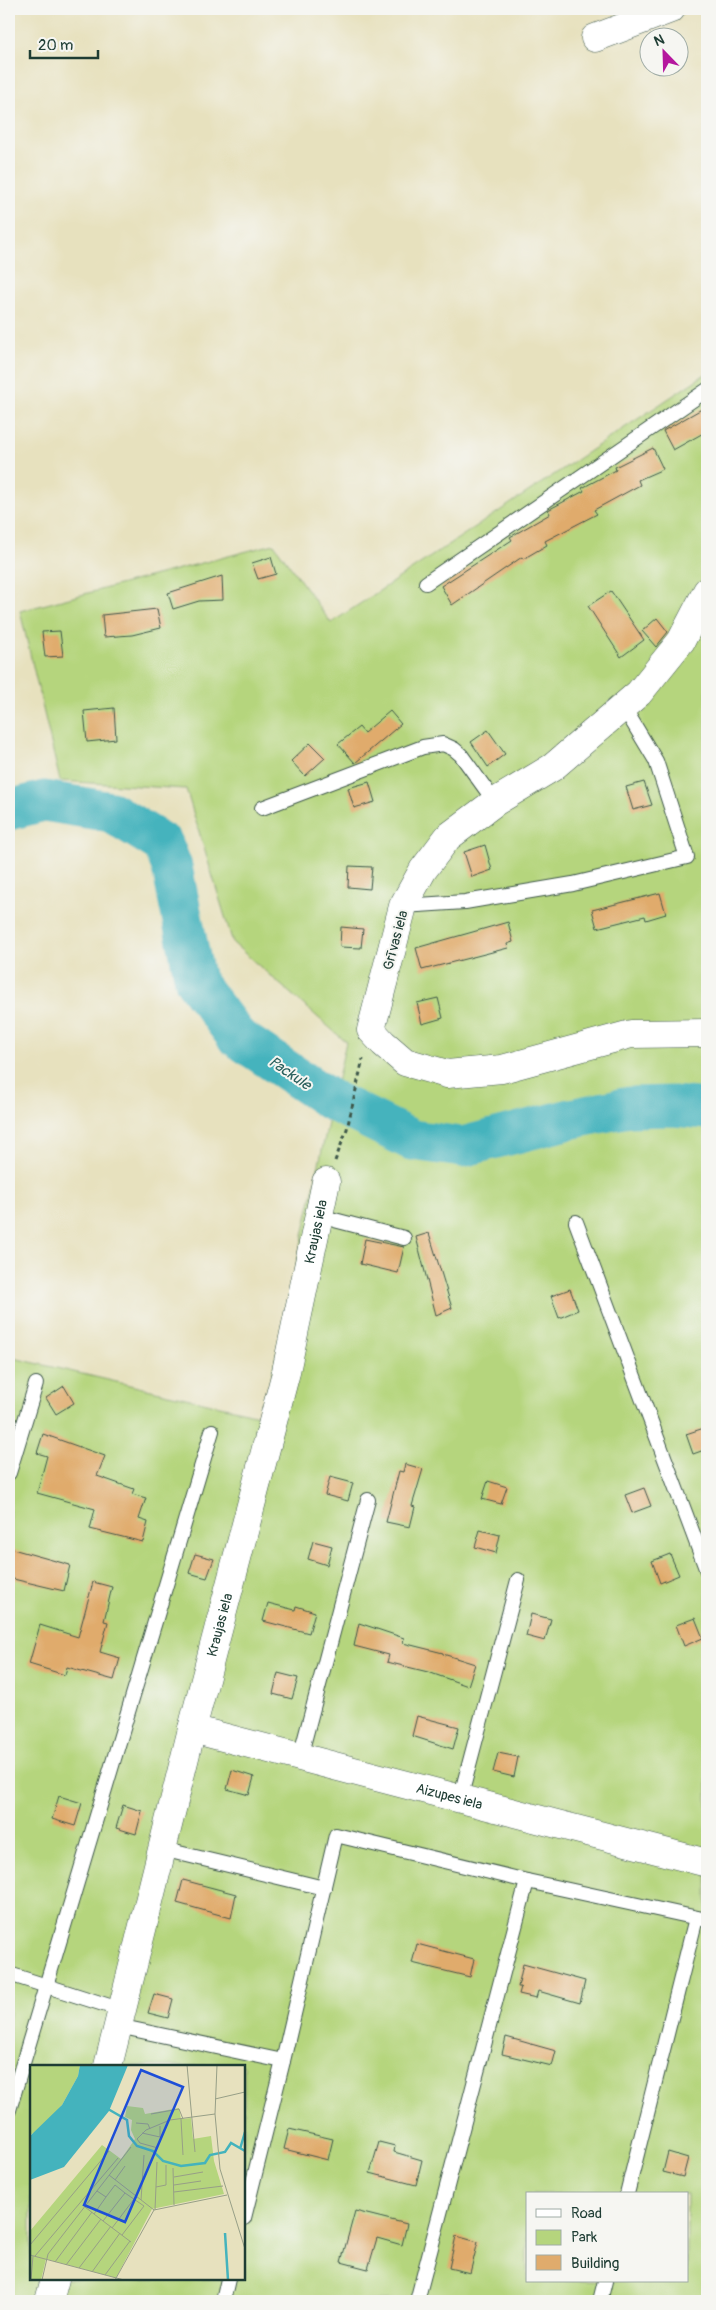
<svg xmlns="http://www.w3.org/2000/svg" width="716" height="2310" font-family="Pangolin,sans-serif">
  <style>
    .green { fill: #b5d57d; stroke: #6a8958; fill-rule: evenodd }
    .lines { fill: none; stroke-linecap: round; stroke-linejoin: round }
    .river { stroke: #44b3bd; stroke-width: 41 }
    .building { fill: #e0ab6c }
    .service-casing { stroke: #3d5649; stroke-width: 16 }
    .minor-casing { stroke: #3d5649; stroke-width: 29 }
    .path { stroke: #3d5649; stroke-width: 3; stroke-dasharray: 4 4; stroke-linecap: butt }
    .service { stroke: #fff; stroke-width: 14 }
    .minor { stroke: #fff; stroke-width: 28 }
    .labels { text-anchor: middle; stroke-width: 4; stroke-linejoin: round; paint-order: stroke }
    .street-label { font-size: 14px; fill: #1f3d34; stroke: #f6f6f2 }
    .water-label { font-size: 15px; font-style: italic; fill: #2a605d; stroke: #f6f6f2 }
    .inset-river { fill: none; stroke: #44b3bd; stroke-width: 2.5 }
    .inset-road { fill: none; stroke: #979f87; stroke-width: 1 }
    .view { fill: #1d4ed8; fill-opacity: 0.15; stroke: #1d4ed8; stroke-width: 2.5 }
    .inset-edge { fill: none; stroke: #1f3d34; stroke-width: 2.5 }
  </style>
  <rect width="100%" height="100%" fill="#f6f6f2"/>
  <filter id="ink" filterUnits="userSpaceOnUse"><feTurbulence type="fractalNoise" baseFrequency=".02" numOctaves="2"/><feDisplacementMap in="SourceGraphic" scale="10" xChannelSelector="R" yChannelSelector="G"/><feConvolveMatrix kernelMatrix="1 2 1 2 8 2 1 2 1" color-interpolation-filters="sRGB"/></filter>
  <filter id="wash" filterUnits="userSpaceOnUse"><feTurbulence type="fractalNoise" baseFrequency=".0096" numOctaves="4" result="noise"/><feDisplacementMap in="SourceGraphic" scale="20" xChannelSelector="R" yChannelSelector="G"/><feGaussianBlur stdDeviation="1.12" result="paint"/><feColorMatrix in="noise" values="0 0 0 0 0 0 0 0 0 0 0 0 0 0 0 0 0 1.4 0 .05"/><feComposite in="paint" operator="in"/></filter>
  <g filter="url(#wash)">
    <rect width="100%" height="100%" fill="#e7e1be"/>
    <path class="green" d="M707 373V2301H9V1357L263 1416 346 1042 233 943 186 789 60 781 20 611 274 544 331 623ZM31 2066H244V2279H31ZM527 2194H687V2281H527Z"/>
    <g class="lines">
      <path class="river" d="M9 810 44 801 111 812 163 844 172 867 195 981 237 1037 329 1099 412 1140 462 1147 570 1119 629 1107 673 1106 707 1109"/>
    </g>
    <g id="blocks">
      <g class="building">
        <path d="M707 406V431L673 450 663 431Z"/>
        <path d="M653 448 663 469 638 480 640 485 594 510 597 514 545 541 547 545 523 559 522 557 452 605 441 586 512 540 510 537 550 514 548 510 584 491 582 488 616 470 615 467Z"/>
        <path d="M271 557 276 574 258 579 252 563Z"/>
        <path d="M222 576 223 600 199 601 173 609 168 593Z"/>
        <path d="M611 591 644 640 621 657 588 606Z"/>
        <path d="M157 609 161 628 132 635 104 637 102 615Z"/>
        <path d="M657 618 668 632 656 647 642 631Z"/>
        <path d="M60 631 63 656 45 657 42 632Z"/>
        <path d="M114 708 116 739 87 742 84 711Z"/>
        <path d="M390 711 401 724 355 763 338 744 359 727 364 733Z"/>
        <path d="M488 730 505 754 488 767 471 742Z"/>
        <path d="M310 743 325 758 305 776 291 761Z"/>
        <path d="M369 782 375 802 354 808 348 788Z"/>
        <path d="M644 782 652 805 633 810 626 787Z"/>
        <path d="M485 845 492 870 472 877 464 852Z"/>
        <path d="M349 866 372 867 370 889 348 887Z"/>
        <path d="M660 893 666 914 646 920 645 916 597 928 592 910Z"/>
        <path d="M508 922 513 942 507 944 508 948 422 970 416 948Z"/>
        <path d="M341 927 363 929 361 948 340 947Z"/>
        <path d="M438 998 443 1018 422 1024 417 1003Z"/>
        <path d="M429 1233 452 1308 436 1315 416 1237Z"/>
        <path d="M365 1239 404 1247 398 1273 360 1264Z"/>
        <path d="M570 1289 578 1310 559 1318 551 1296Z"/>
        <path d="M64 1386 74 1403 56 1414 46 1398Z"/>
        <path d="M707 1427V1449L693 1454 686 1434Z"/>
        <path d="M43 1434 105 1456 97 1476 134 1489 132 1494 146 1498 139 1519 148 1522 143 1542 90 1529 95 1509 37 1493 47 1456 37 1453Z"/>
        <path d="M405 1464 423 1469 412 1506 415 1507 410 1527 386 1522 399 1471 403 1472Z"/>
        <path d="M330 1477 353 1483 348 1501 325 1495Z"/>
        <path d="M488 1481 507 1487 501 1504 482 1499Z"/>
        <path d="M644 1488 651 1506 632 1513 625 1495Z"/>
        <path d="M480 1530 500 1535 496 1553 475 1547Z"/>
        <path d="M313 1541 332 1546 327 1565 308 1559Z"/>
        <path d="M9 1548 70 1565 64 1591 9 1578Z"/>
        <path d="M195 1554 214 1559 207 1578 189 1573Z"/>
        <path d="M670 1554 679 1575 660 1583 652 1561Z"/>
        <path d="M93 1582 112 1587 104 1621 108 1622 100 1652 120 1658 114 1680 67 1667 65 1675 29 1664 40 1625 78 1637Z"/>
        <path d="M268 1603 295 1610 296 1606 315 1612 309 1633 263 1621Z"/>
        <path d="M531 1614 551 1619 545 1641 526 1636Z"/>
        <path d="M695 1618 703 1638 684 1646 676 1625Z"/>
        <path d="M359 1623 404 1638 403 1643 443 1653V1654L475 1664 468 1686 428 1672 387 1662 389 1655 354 1646Z"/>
        <path d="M278 1673 298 1678 292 1699 273 1694Z"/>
        <path d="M417 1716 459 1727 453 1749 412 1736Z"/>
        <path d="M498 1753 518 1757 514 1777 493 1772Z"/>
        <path d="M232 1770 254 1777 249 1795 227 1789Z"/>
        <path d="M59 1796 82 1803 75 1826 52 1819Z"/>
        <path d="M123 1805 142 1811 136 1834 116 1828Z"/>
        <path d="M183 1880 236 1894 231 1918 177 1903Z"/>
        <path d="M417 1944 474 1959 470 1977 412 1963Z"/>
        <path d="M523 1964 585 1981 580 2003 538 1991 536 1998 519 1994 521 1987H518Z"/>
        <path d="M154 1994 173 1999 168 2018 148 2013Z"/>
        <path d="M506 2037 556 2051 552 2066 502 2054Z"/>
        <path d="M289 2129 333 2139 328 2160 284 2149Z"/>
        <path d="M379 2142 395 2146 394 2152 422 2160 416 2185 370 2173Z"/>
        <path d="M668 2152 688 2158 683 2177 663 2172Z"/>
        <path d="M355 2211 407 2224 402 2245 377 2238 368 2269 341 2262Z"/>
        <path d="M456 2236 478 2242 470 2273 449 2268Z"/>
      </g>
    </g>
  </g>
  <g filter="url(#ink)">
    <use href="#blocks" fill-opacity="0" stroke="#3d5649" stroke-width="1"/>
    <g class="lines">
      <defs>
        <g id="service">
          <path d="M426 583 707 390"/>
          <path d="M262 808 423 747 443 744 454 749 461 755 495 802"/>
          <path d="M403 906 465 902 573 884 687 857 656 761 623 706"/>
          <path d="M319 1216 404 1238"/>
          <path d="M576 1222 707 1571"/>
          <path d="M9 1473 36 1384"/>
          <path d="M300 1757 368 1500"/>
          <path d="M460 1799 518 1580"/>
          <path d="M162 1849 324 1888"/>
          <path d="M527 1881 707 1920"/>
          <path d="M9 1974 122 2010"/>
          <path d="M118 2026 283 2061 336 1835 527 1881 417 2301"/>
          <path d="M9 2110 212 1431"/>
          <path d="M627 2194 696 1918"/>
          <path d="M244 2218 283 2061"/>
          <path d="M223 2301 228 2279"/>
          <path d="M600 2301 605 2281"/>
        </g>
        <g id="minor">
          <path d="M595 38 671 9"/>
          <path d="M707 591 681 641 639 693 553 767 495 802 448 837 423 870 403 906 371 1030 383 1043 405 1062 447 1074 502 1069 631 1034 707 1033"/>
          <path id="s1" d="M192 1729 707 1863"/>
          <path id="s2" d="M108 2066 192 1729 285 1376 326 1182"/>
          <path d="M49 2301 55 2279"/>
        </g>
      </defs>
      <use href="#service" class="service-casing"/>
      <use href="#minor" class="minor-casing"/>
      <path class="path" d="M335 1161 347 1129 363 1059"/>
      <use href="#service" class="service"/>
      <use href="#minor" class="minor"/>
    </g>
  </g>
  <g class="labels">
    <g class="street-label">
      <text transform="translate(395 940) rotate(-75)" y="5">Grīvas iela</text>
      <text dy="5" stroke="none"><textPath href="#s2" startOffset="860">Kraujas iela</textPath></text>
      <text dy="5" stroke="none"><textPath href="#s2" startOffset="455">Kraujas iela</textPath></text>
      <text dy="5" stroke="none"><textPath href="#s1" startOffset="266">Aizupes iela</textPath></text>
    </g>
    <g class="water-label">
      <text transform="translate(290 1073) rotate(34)" y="5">Packule</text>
    </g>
  </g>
  <g transform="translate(30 2065)">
    <rect width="215" height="215" fill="#e7e1be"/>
    <path d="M0 0H50L48 11 32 40 11 64 0 70ZM97 41 113 43 115 49 149 43 151 54 161 53 163 74 181 71 184 96 194 129 122 144 86 213 16 194 11 215H0V166L72 80 91 94 105 74 101 65 102 55 95 52Z" fill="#b5d57d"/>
    <path d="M50 0H98L79 46 34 102 0 115V71L32 40 48 11Z" fill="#44b3bd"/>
    <path class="inset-river" d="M78 44 97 55 99 71 107 81 123 86 133 96 151 101 175 98 180 90 195 87 201 78 215 86M210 84 215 67M195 168 198 215"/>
    <path class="inset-road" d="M157 0 165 87M187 0 185 49 190 104 215 184M185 34 215 27M121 49 149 44 153 54M151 54 153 90M106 58 118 59 120 64M112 68 130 72V61M128 83 110 78 107 74 116 65 140 55 185 49M143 103 144 140M79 110 124 145M144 112 173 107M85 115 95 101M144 120 171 116M126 122 136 120V100M144 127 193 121M111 135 114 90M55 142 73 156 95 128 85 120 76 132 67 126M124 145 197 130M125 145 127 97M64 149 76 132M73 156 101 177M82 163 104 134M92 170 114 141 95 128M0 180 79 86M0 190 94 215M5 191 88 93M25 197 62 147M36 200 71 154M49 203 81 161M62 207 90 168M75 210 100 176M1 215 3 191M12 215 18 189 101 82M85 215 124 145"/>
    <path class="view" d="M111 5 153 22 95 157 54 140Z"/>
    <rect width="215" height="215" class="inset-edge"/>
  </g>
  <rect width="716" height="2310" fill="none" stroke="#f6f6f2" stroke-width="30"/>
  <rect x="526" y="2192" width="162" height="90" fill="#f6f6f2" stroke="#a0aca6"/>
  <rect x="536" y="2209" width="25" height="8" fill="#ffffff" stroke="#a0aca6"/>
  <text x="571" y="2218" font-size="15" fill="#1f3d34">Road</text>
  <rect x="536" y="2230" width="25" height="15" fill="#b5d57d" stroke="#a0aca6"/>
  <text x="571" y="2242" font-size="15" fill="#1f3d34">Park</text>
  <rect x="536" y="2255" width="25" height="15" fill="#e0ab6c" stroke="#a0aca6"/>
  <text x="571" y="2268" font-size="15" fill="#1f3d34">Building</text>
  <g transform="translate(664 52) rotate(337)"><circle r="24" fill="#f6f6f2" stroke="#a0aca6"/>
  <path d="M0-4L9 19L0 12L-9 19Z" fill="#b5179e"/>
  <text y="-8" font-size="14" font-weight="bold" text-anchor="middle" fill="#1f3d34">N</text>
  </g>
  <path d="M30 50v8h68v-8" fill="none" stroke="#1f3d34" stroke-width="2.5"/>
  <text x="38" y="50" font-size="15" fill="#1f3d34" stroke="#f6f6f2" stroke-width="4" paint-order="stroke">20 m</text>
</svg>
